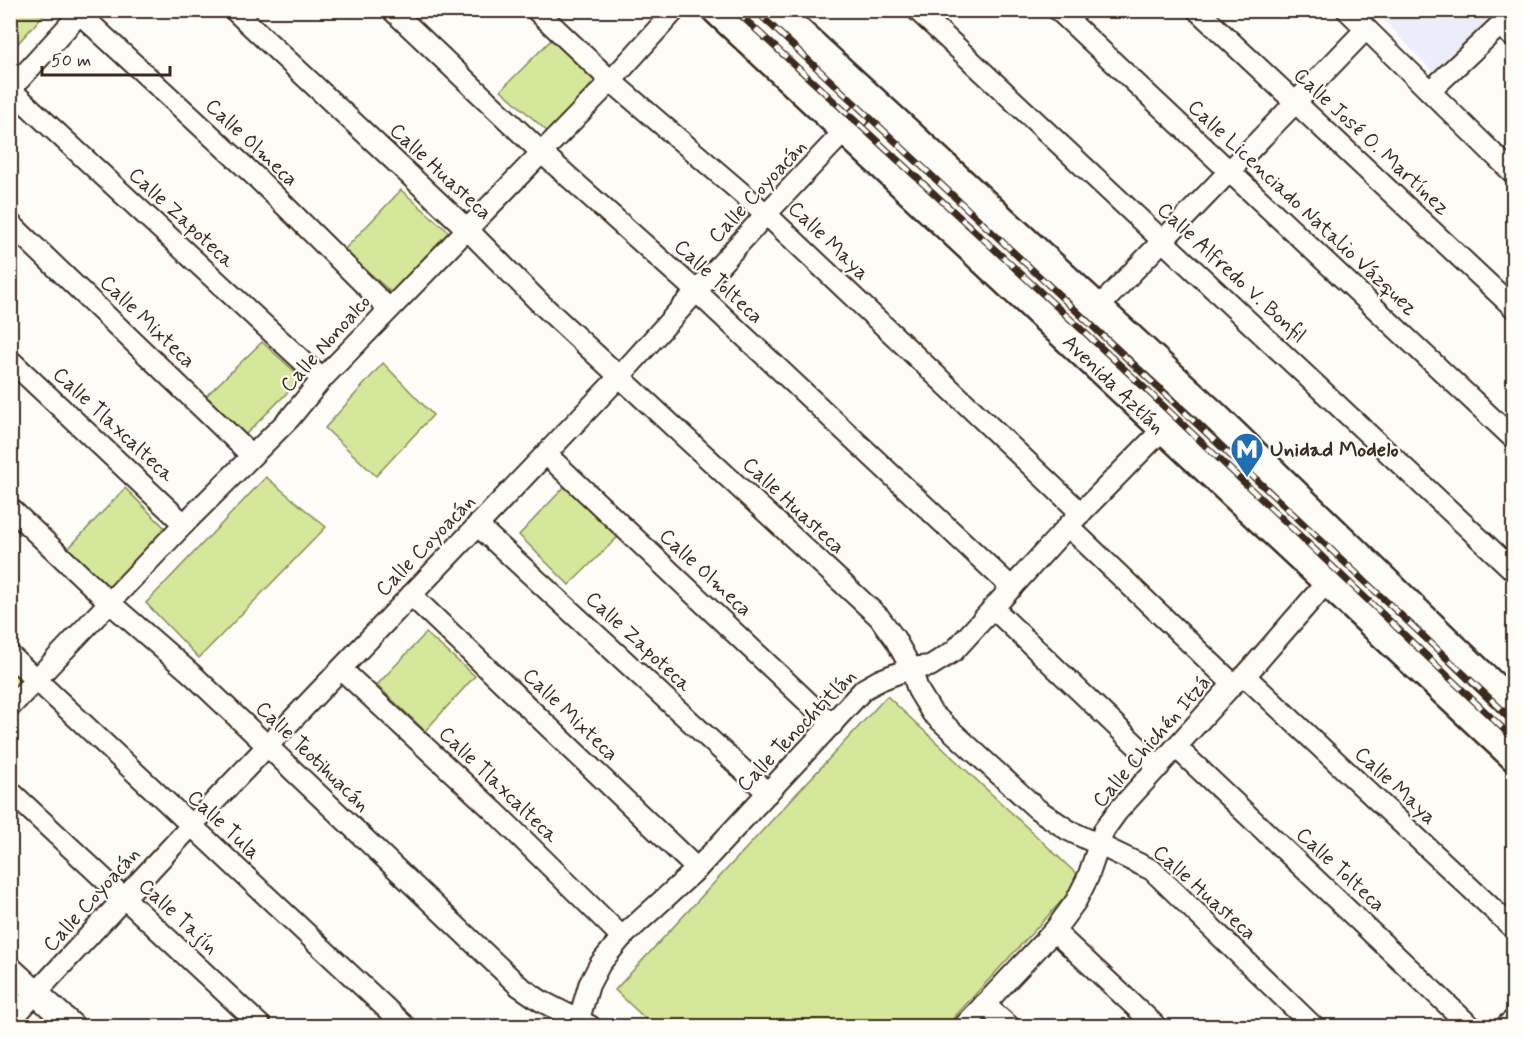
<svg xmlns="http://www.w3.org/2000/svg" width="1524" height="1037" font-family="Mynerve,sans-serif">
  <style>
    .built { fill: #ecedf8 }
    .green { fill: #d4e79b; stroke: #88885c; stroke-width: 1.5 }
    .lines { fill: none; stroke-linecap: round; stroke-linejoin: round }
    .minor-casing { stroke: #3b2a1e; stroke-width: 24 }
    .tertiary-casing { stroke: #3b2a1e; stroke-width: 28 }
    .secondary-casing { stroke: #3b2a1e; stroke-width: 32 }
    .minor { stroke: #fdfcf7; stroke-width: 20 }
    .tertiary { stroke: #fdfcf7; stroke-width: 24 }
    .secondary { stroke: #fdfcf7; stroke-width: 27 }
    .rail-casing { stroke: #3b2a1e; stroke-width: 7 }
    .rail { stroke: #fdfcf7; stroke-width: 4.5; stroke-dasharray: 14; stroke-linecap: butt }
    .labels { text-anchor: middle; stroke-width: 4.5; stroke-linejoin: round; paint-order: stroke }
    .street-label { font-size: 21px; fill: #3b2a1e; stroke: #fdfcf7 }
    .poi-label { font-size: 21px; font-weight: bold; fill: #3b2a1e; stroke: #fdfcf7; text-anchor: start }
  </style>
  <rect width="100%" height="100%" fill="#fdfcf7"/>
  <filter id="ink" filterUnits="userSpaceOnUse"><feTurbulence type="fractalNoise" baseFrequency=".0167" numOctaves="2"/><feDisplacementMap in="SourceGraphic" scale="12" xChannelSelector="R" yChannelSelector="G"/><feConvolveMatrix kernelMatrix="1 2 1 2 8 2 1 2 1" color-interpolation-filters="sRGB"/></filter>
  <g filter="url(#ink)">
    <path class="built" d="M1375 11H1507L1439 78Z"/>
    <g class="green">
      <path d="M11 10 47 11 11 51 10 11Z"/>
      <path d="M555 36 599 76 549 133 501 90Z"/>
      <path d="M401 190 452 235 393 294 344 250Z"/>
      <path d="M262 342 302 378 245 435 204 398Z"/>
      <path d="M383 363 433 415 376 476 325 428Z"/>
      <path d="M266 477 326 527 199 658 146 603Z"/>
      <path d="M569 482 623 532 569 585 519 535Z"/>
      <path d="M125 488 170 533 114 592 67 550Z"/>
      <path d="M426 633 475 676 425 731 377 685Z"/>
      <path d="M11 668 30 686 11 705Z"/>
      <path d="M887 696 1082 879 946 1026H653L615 990Z"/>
    </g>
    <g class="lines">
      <defs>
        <g id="minor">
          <path d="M234 10 468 230 539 302 879 617 895 639 911 668 918 690 932 713 1037 809 1068 830 1152 870 1313 1026"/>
          <path d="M392 10 542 153 697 292 1012 588"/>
          <path d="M536 10 611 81 766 214 1081 513"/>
          <path d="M917 10 1514 571"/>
          <path d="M1058 10 1514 439"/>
          <path d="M1197 10 1514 308"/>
          <path d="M1347 10 1514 174"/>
          <path d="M80 14 258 179 389 309"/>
          <path d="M1500 26 1514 38"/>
          <path d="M10 90 83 10"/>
          <path d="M11 90 322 379"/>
          <path d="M1430 91 1514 12"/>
          <path d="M10 223 251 455"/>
          <path d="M1097 309 1366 29"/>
          <path d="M10 360 184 524"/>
          <path d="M546 454 832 725"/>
          <path d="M10 508 110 603 194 676 519 986 541 1001 590 1026"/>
          <path d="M477 525 768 793"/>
          <path d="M1068 526 1233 684"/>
          <path d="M411 595 697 869"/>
          <path d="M994 609 1159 767"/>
          <path d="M10 655 405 1026"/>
          <path d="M341 669 494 811 622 937"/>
          <path d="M1245 676 1514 929"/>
          <path d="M10 707 184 524 290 418 322 379 611 81 675 10"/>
          <path d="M1177 748 1470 1026"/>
          <path d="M10 791 261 1026"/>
          <path d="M1054 931 1156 1026"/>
          <path d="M984 1004 1009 1026"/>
          <path d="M10 1021 191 826 620 376 766 214 873 101"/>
          <path d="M577 1026 589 985 600 964 622 937 697 869 864 689 880 680 911 668 930 666 954 651 1068 526 1162 430"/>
          <path d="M964 1026 1054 931 1076 901 1088 877 1104 830 1117 812 1233 684 1245 676 1326 583"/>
        </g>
        <g id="tertiary">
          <path d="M10 969 72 1026"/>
          <path d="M1509 1026 1514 1022"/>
        </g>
        <g id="secondary">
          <path d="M716 10 1514 757"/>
          <path d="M775 10 1214 415 1514 706"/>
        </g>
      </defs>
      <use href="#minor" class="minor-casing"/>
      <use href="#tertiary" class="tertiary-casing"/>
      <use href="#secondary" class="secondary-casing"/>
      <use href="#minor" class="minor"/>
      <use href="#tertiary" class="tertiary"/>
      <use href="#secondary" class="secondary"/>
      <defs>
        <g id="rail">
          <path d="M735 10 1133 377 1514 739"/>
          <path d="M755 10 1514 721"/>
        </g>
      </defs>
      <use href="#rail" class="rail-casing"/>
      <use href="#rail" class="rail"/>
    </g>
  </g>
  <defs>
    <symbol id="metro-pin" viewBox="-11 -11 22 30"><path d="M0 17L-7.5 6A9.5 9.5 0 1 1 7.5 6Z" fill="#1f6fb2" stroke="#fdfcf7"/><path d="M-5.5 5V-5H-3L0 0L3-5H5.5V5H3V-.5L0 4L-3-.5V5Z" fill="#fff"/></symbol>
  </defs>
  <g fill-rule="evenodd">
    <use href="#metro-pin" x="1228" y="430" width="38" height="52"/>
  </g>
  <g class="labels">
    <g class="street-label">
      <text transform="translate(1372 141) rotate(43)" y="7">Calle José O. Martínez</text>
      <text transform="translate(252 142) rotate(43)" y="7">Calle Olmeca</text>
      <text transform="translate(441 171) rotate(43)" y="7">Calle Huasteca</text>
      <text transform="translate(757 191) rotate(-47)" y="7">Calle Coyoacán</text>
      <text transform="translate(1303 207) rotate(43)" y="7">Calle Licenciado Natalio Vázquez</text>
      <text transform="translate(182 217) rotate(43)" y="7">Calle Zapoteca</text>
      <text transform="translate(829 240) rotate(44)" y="7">Calle Maya</text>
      <text transform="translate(1232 272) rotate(43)" y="7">Calle Alfredo V. Bonfil</text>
      <text transform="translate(719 281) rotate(43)" y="7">Calle Tolteca</text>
      <text transform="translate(148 321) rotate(44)" y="7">Calle Mixteca</text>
      <text transform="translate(325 343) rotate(-48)" y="7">Calle Nonoalco</text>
      <text transform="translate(1114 384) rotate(44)" y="7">Avenida Aztlán</text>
      <text transform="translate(114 424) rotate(43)" y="7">Calle Tlaxcalteca</text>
      <text transform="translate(794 505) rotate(43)" y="7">Calle Huasteca</text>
      <text transform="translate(425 545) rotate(-46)" y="7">Calle Coyoacán</text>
      <text transform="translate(706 572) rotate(43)" y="7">Calle Olmeca</text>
      <text transform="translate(639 641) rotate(43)" y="7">Calle Zapoteca</text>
      <text transform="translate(571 714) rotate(44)" y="7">Calle Mixteca</text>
      <text transform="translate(796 730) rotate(-46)" y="7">Calle Tenochtitlán</text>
      <text transform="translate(1151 741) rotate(-49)" y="7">Calle Chichén Itzá</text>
      <text transform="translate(313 756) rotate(44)" y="7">Calle Teotihuacán</text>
      <text transform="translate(499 784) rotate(44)" y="7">Calle Tlaxcalteca</text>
      <text transform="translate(1396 785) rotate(43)" y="7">Calle Maya</text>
      <text transform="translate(224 824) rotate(43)" y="7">Calle Tula</text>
      <text transform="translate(1341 869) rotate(43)" y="7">Calle Tolteca</text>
      <text transform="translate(1205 892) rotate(42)" y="7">Calle Huasteca</text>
      <text transform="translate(91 899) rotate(-48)" y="7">Calle Coyoacán</text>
      <text transform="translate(179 916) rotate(43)" y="7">Calle Tajín</text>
    </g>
    <g class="poi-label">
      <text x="1270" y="456">Unidad Modelo</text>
    </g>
  </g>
  <rect width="1524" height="1037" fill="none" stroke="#fdfcf7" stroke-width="36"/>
  <rect x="18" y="18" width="1488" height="1001" fill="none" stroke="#3b2a1e" stroke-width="2" filter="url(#ink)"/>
  <path d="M42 66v9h128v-9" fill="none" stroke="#3b2a1e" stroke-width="3"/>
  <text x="51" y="66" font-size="18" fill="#3b2a1e" stroke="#fdfcf7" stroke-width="4.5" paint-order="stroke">50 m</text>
</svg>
